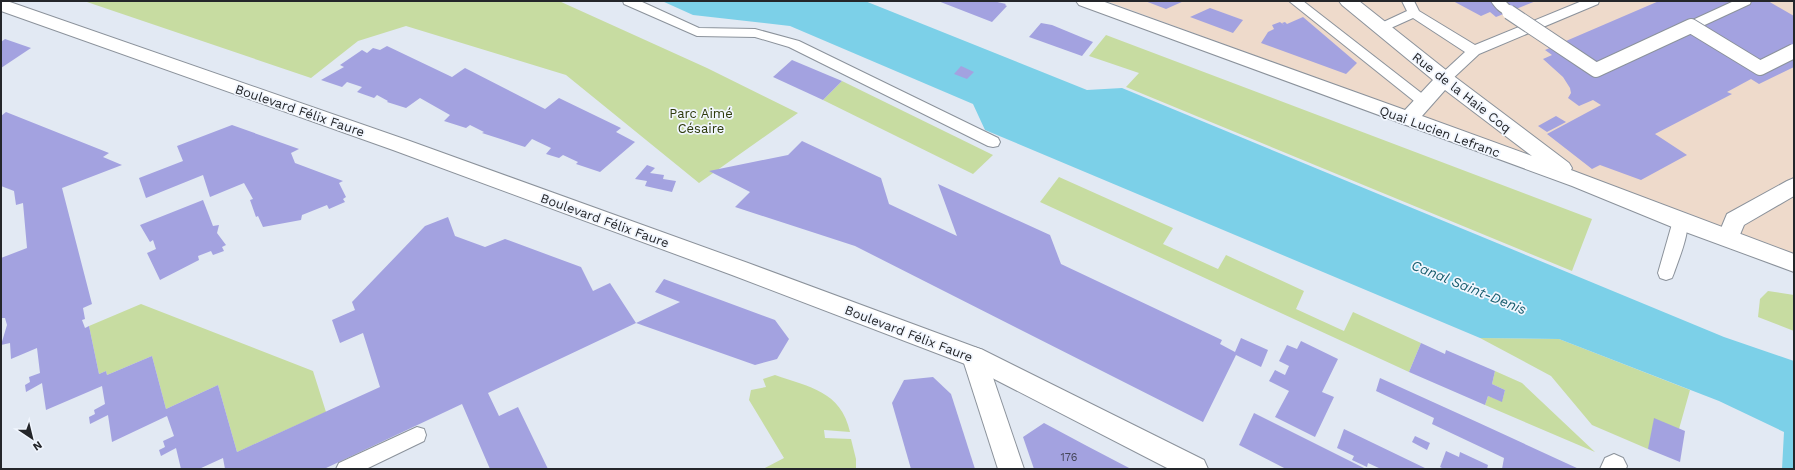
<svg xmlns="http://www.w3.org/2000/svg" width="1795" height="470" font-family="'Work Sans',sans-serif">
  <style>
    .industrial { fill: #eedacb }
    .green { fill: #c7dca1 }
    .water { fill: #7cd0e8 }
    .building { fill: #a3a2e0 }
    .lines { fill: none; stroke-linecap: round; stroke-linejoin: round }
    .lane-casing { stroke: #8b929b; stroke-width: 2 }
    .street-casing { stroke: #8b929b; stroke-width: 2 }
    .secondary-casing { stroke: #8b929b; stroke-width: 2 }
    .lane { fill: #fff; fill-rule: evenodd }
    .street { fill: #fff; fill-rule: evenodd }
    .secondary { fill: #fff; fill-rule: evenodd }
    .lane-bridge-casing { stroke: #8b929b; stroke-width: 16; stroke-linecap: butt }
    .lane-bridge { stroke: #fff; stroke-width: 14 }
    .labels { text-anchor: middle; stroke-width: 3.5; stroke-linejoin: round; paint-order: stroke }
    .number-label { font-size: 11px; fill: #444558 }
    .street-label { font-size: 13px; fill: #24262a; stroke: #f1f6fe }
    .park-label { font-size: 13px; fill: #2d3a0b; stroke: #f1f6fe }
    .water-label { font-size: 14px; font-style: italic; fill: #195e6f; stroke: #f1f6fe }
  </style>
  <rect width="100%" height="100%" fill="#e2e9f3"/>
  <path class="industrial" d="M1106 1H1794V255L1377 100Z"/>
  <g class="green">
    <path d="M84 1H559L707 68 798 113 699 183 566 75 406 26 358 41 311 78Z"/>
    <path d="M1106 35 1592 219 1572 271 1126 87 1139 73 1089 56Z"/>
    <path d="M842 81 993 155 973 174 823 100Z"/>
    <path d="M1059 177 1173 228 1163 244 1218 269 1226 255 1304 291 1296 309 1344 331 1353 312 1421 343 1409 372 1040 202Z"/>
    <path d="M1768 291 1794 295V331L1758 317 1760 299Z"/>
    <path d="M141 304 313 371 326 412 237 452 218 385 166 409 152 356 107 375 106 371 99 374 89 326Z"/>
    <path d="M1480 338 1559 339 1690 390 1679 429 1648 449 1592 425 1551 376Z"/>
    <path d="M1495 371 1522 383 1595 452 1485 405 1488 396 1502 401 1505 390 1492 384Z"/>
    <path d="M775 375C809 387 841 391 850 432L824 430 825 438 851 439 856 459V469H763L784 458 749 400 751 390 766 387 763 379Z"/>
  </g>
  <path class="water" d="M662 1H865L1087 90 1122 88 1724 337 1794 361V469H1782L1784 432 1719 401 1559 339 1480 338 985 130 973 104 790 26 693 15Z"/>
  <g class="building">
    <path d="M938 1H993L1006 4 1005 5 1007 6 992 22Z"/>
    <path d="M1145 1H1184L1166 9Z"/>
    <path d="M1453 1H1536L1496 17 1490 12 1481 16Z"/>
    <path d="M1659 1H1768L1794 16V67L1759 84 1751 79 1727 92 1732 94 1655 134 1687 155 1641 180 1600 165 1592 169 1547 134 1601 105 1593 100 1579 106 1568 98 1571 93 1570 88 1563 77 1543 59 1552 55 1545 50Z"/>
    <path d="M1210 8 1243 20 1233 33 1190 17Z"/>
    <path d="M1303 17 1357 63 1346 74 1261 43 1268 32 1274 29 1272 25 1280 22 1284 25 1282 23 1285 22 1287 24Z"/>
    <path d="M1041 23 1052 25 1093 42 1082 56 1029 37Z"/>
    <path d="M5 39 31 48 1 68V42Z"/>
    <path d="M387 46 452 77 465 68 545 109 559 98 621 128 616 132 635 142 600 172 576 164 578 162 563 155 559 158 546 154 551 148 532 139 525 147 482 133 484 132 470 125 466 128 444 121 450 115 420 98 406 108 387 102 388 101 377 95 374 98 357 92 362 87 347 82 342 87 321 80 344 67 340 65 362 50 367 53 373 48 380 50Z"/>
    <path d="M792 60 842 81 823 100 773 77Z"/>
    <path d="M961 66 974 72 967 79 954 74Z"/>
    <path d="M6 112 109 153 103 157 122 165 62 188 92 304 83 308 85 319 82 320 85 328 89 326 99 374 106 371 107 375 152 356 166 409 218 385 237 452 380 387 363 333 340 343 332 320 355 310 352 302 425 226 448 217 455 236 485 247 505 239 581 267 593 291 610 283 636 323 680 302 655 292 664 279 775 320 789 339 777 359 755 365 636 323 488 393 499 416 518 407 548 469H490L462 404 324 469H225L223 458 199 469H181L176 448 161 456 159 450 165 447 163 441 174 436 167 416 112 442 108 415 90 424 89 417 95 414 94 410 105 404 102 386 46 410 42 383 26 392 25 385 30 382 29 377 40 373 37 348 11 359 10 343 1 345 7 325 5 318H1V258L27 248 23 203 16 205 14 191 1 186V116Z"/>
    <path d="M1556 116 1566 122 1547 132 1538 126Z"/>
    <path d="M232 125 299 149 291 153 295 163 343 181 339 183 346 197 343 199 345 202 329 209 327 205 302 215 301 220 263 227 258 216 256 217 250 200 253 199 244 183 210 197 203 175 146 198 139 178 183 161 177 146Z"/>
    <path d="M802 141 881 178 889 204 957 236 938 184 1050 235 1061 264 1222 340 1220 344 1235 352 1241 338 1268 350 1261 367 1236 355 1203 422 855 246 735 207 750 192 709 171 788 155Z"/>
    <path d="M647 165 655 168 650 173 664 175 663 179 676 181 672 192 645 186 647 181 635 179Z"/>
    <path d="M203 200 213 226 219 225 217 233 226 245 222 247 224 251 213 255 211 251 198 256 199 260 160 280 147 253 156 249 153 240 150 242 140 225Z"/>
    <path d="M1301 341 1338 359 1322 392 1334 397 1315 437 1275 417 1289 391 1269 381 1275 370 1285 375 1289 366 1279 361 1287 345 1297 349Z"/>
    <path d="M1421 343 1445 354 1446 350 1495 371 1492 384 1505 390 1502 402 1488 396 1485 405 1409 372Z"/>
    <path d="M933 377 951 394 975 469H911L892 403 904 380Z"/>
    <path d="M1380 378 1477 422 1579 469H1502L1504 458 1432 424 1434 418 1376 391Z"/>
    <path d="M1254 413 1366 469H1286L1239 445Z"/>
    <path d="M1654 418 1685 431 1680 462 1648 449Z"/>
    <path d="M1044 423 1087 446 1131 469H1034L1023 437Z"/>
    <path d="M1344 429 1427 469H1381L1368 463 1367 467 1352 460 1354 456 1337 448Z"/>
    <path d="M1415 436 1430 443 1427 450 1412 442Z"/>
    <path d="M1446 451 1459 457 1460 452 1488 465 1487 469H1444L1440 467Z"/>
  </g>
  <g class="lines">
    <defs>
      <g id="lane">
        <path d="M623 1H640L699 28 755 29 799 41 998 138 1000 142 998 146 993 147 988 146 789 47 755 37 697 36 624 4Z"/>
        <path d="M1289 1H1303L1429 99 1431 102 1429 105 1424 107 1419 105Z"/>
        <path d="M1402 1H1414L1419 11 1475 45 1582 1H1599L1598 4 1479 54 1449 82 1444 84 1439 82 1437 79 1439 76 1465 52 1413 18 1382 32 1377 31 1375 28 1377 25 1407 11Z"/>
        <path d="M1491 1H1505L1516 12 1514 15C1504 17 1496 9 1491 1Z"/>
        <path d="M1734 1H1751L1750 4 1696 29H1686L1684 26 1686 23Z"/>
        <path d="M1680 215 1686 217C1692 228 1678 261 1674 273L1672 278 1666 280 1660 278 1658 273 1674 217Z"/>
        <path d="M417 427 424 429 426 435 424 441 366 469H336L339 463Z"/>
      </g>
      <g id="street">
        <path d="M1794 178V196L1744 225 1736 244 1728 246 1720 244 1717 238 1727 214 1787 181Z"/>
        <path d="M974 347 983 350 986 357 1024 469H998L962 357 965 350Z"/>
        <path d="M1614 454 1623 458 1627 466 1626 469H1600L1605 458Z"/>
      </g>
      <g id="secondary">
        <path d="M1 1H7L407 140 748 263 983 350 1204 460 1208 469H1169L965 364 732 275 393 150 1 11Z"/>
        <path d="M1076 1H1102L1405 110 1433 80 1342 5 1339 1H1359L1451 74 1569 163 1572 168 1571 170 1794 254V272L1672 227 1572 186 1079 5ZM1445 90 1532 156 1422 116Z"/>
      </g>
    </defs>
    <use href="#lane" class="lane-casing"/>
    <use href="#street" class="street-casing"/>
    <use href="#secondary" class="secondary-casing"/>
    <use href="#lane" class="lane"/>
    <use href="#street" class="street"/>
    <use href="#secondary" class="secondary"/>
    <defs>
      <path id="lane-bridge" d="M1509 12 1596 70 1691 26 1760 68 1794 51"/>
    </defs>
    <use href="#lane-bridge" class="lane-bridge-casing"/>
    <use href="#lane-bridge" class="lane-bridge"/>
  </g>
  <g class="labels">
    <g class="number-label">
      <text x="1069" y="461">176</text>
    </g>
    <g class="street-label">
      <text transform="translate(1462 92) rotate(38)" y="5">Rue de la Haie Coq</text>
      <text transform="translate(300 110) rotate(19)" y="5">Boulevard Félix Faure</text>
      <text transform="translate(1440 131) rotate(20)" y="5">Quai Lucien Lefranc</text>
      <text transform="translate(605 220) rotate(20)" y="5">Boulevard Félix Faure</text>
      <text transform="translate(909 333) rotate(21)" y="5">Boulevard Félix Faure</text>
    </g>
    <g class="park-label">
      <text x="701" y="118">Parc Aimé<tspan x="701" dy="15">Césaire</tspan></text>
    </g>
    <g class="water-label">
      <text transform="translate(1469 287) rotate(22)" y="5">Canal Saint-Denis</text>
    </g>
  </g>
  <rect width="1795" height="470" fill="none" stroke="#24262a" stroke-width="4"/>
  <g transform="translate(32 438) rotate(145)" stroke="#f1f6fe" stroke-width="3" paint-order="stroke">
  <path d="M0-3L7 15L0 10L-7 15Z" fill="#24262a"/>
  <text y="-6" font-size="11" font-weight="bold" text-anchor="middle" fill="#24262a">N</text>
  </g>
</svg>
